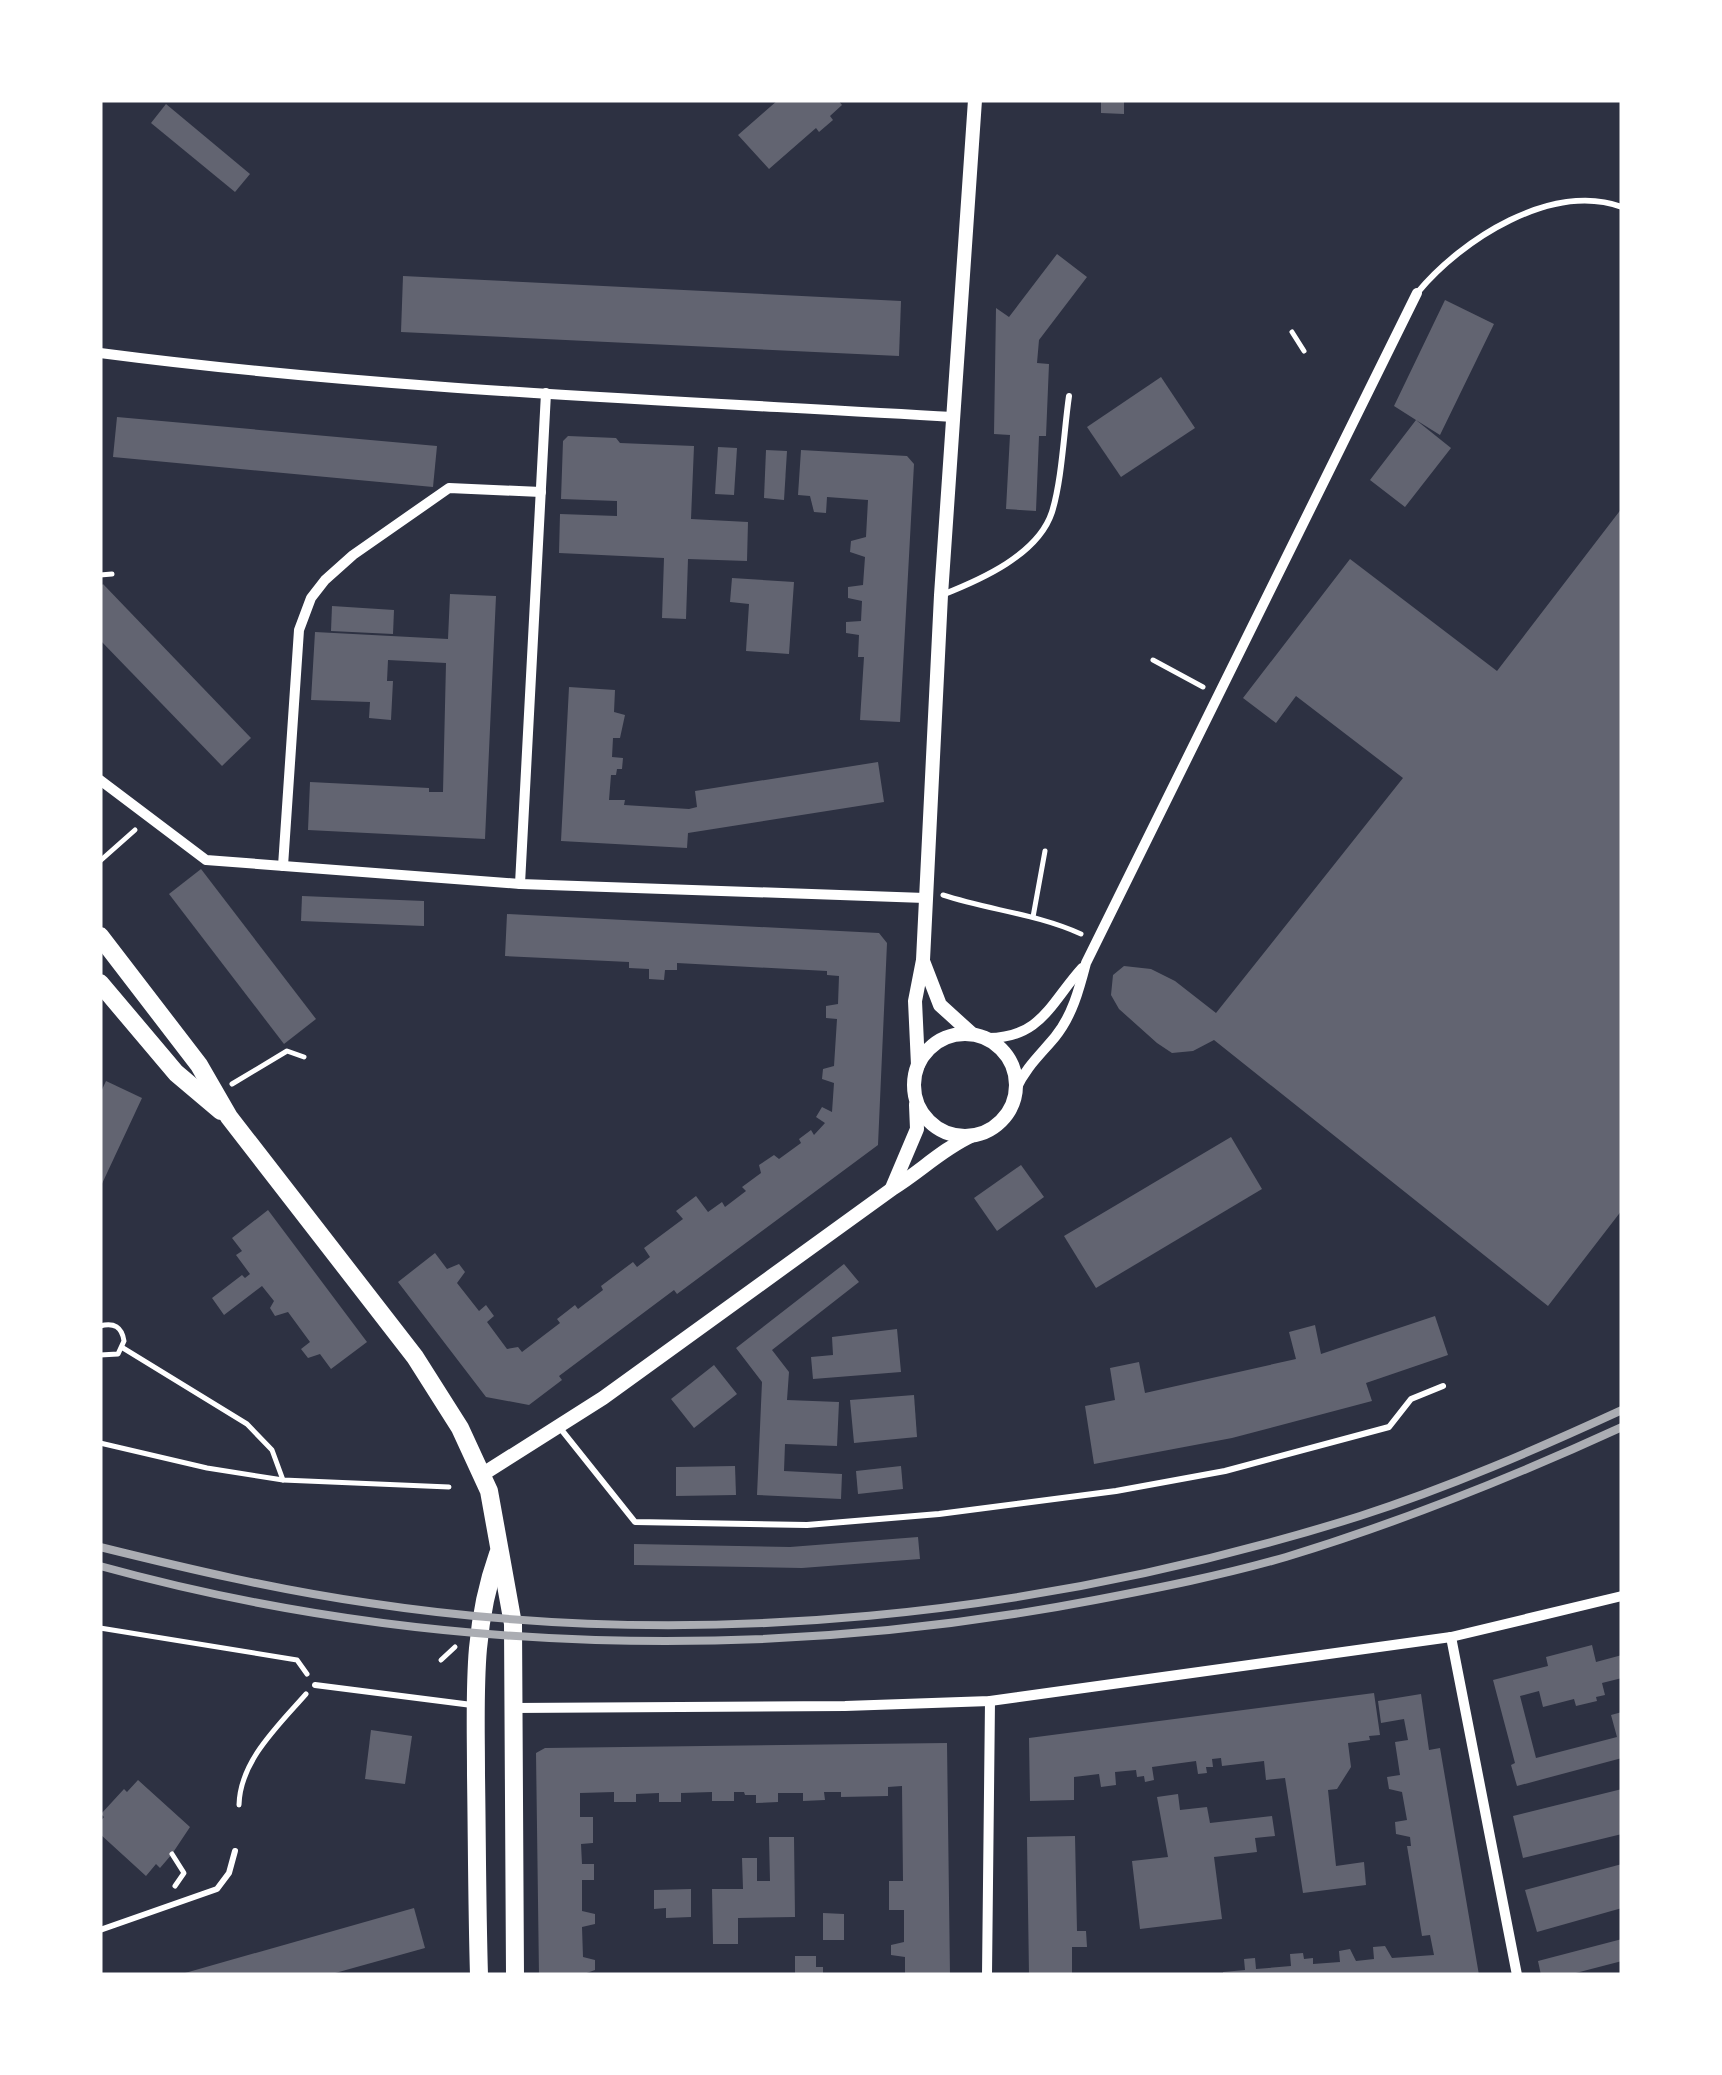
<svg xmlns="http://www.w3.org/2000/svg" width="1722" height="2075" font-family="Mulish,sans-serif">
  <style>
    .building { fill: #626471 }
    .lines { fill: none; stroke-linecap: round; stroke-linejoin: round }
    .path { stroke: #fff; stroke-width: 5 }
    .service { stroke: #fff; stroke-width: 6 }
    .minor { stroke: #fff; stroke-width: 10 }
    .tertiary { stroke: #fff; stroke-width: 14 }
    .secondary { stroke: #fff; stroke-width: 18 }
    .rail { stroke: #abadb3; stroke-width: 8 }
  </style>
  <rect width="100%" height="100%" fill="#2d3142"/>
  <g class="building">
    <path d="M778 100H838L842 105 830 116 833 120 819 132 816 128 769 169 738 135Z"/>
    <path d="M1101 100H1124V114L1101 113Z"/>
    <path d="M166 104 250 174 235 192 151 123Z"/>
    <path d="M1057 254 1087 277 1039 340 1037 363 1049 364 1046 436H1039L1036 511 1006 509 1010 435 994 434 996 308 1009 317Z"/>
    <path d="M403 276 901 301 899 356 401 332Z"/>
    <path d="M1445 300 1494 324 1440 435 1416 420 1451 448 1405 507 1370 480 1416 420 1394 406Z"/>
    <path d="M1161 377 1195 428 1121 477 1087 427Z"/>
    <path d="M117 417 437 446 433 487 113 457Z"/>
    <path d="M568 436 616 438 620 443 694 446 691 519 748 522 747 561 688 559 686 619 662 618 664 558 559 553 560 514 617 516V501L561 499 563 441Z"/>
    <path d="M718 447 737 448 734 495 715 494Z"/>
    <path d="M766 450 787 451 784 500 764 498Z"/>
    <path d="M801 450 907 456 914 464 900 722 860 720 864 657H858L859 635 846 633V622L861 621 862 601 848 598V587L863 585 865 557 850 552 851 541 866 537 868 500 827 497 826 513 814 512 810 496 798 495Z"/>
    <path d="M1622 508V1210L1548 1306 1214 1040 1193 1051 1172 1053 1157 1043 1119 1009 1111 995 1113 975 1124 966 1151 969 1175 981 1216 1013 1403 778 1296 696 1276 723 1243 698 1350 559 1497 671Z"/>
    <path d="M732 578 794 582 789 654 746 651 749 604 730 602Z"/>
    <path d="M103 584 251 738 222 766 100 640V587Z"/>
    <path d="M450 594 496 596 485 839 308 830 310 782 429 788V792H443L446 663 388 660 387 681H393L391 720 369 718 370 702 311 700 315 632 448 639Z"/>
    <path d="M332 606 394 610 393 634 331 631Z"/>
    <path d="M569 687 615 690 614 712 625 715 620 738H613L612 757 623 758 622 769H617L616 775H611L609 800H625L624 805 689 809 697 807 695 791 878 762 884 802 688 833 687 848 561 841Z"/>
    <path d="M201 869 316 1019 284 1044 169 894Z"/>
    <path d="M302 896 424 901V926L301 921Z"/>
    <path d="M507 914 879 933 887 943 878 1145 677 1294 674 1290 559 1376 562 1380 529 1405 486 1397 398 1282 435 1253 447 1269 459 1264 465 1272 457 1283 479 1311 486 1305 494 1316 487 1322 507 1349 518 1347 522 1352 560 1323 557 1319 575 1305 578 1309 603 1290 601 1286 633 1262 637 1267 650 1257 644 1248 683 1219 676 1211 696 1196 708 1212 722 1202 725 1207 746 1191 742 1187 761 1173 759 1165 774 1155 779 1159 801 1143 799 1139 811 1130 814 1135 825 1123 816 1117 822 1107 832 1112 834 1083 822 1079 823 1069 834 1066 837 1019 826 1018V1006L838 1004 839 976 827 975V971L677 963V970H665L664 980 649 979V969L629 968V962L505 956Z"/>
    <path d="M106 1081 142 1098 100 1188V1094Z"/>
    <path d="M1231 1137 1262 1189 1096 1288 1064 1236Z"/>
    <path d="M1021 1165 1044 1197 997 1231 974 1198Z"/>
    <path d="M268 1210 367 1342 331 1369 320 1354 308 1358 301 1349 310 1342 288 1312 275 1316 270 1308 274 1301 262 1286 224 1315 212 1298 242 1275 245 1278 250 1274 236 1255 242 1251 232 1238Z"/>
    <path d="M844 1264 859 1282 772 1350 789 1372 787 1400 839 1402 837 1446 785 1444 784 1471 842 1474 841 1499 757 1495 762 1382 736 1348Z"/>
    <path d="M1435 1316 1448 1355 1366 1383 1372 1401 1232 1438 1094 1464 1085 1406 1115 1400 1110 1368 1139 1362 1145 1393 1296 1359 1289 1332 1315 1325 1321 1354Z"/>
    <path d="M897 1329 901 1372 813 1379 811 1357 833 1355 832 1337Z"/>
    <path d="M714 1365 737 1394 694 1428 671 1399Z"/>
    <path d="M914 1395 917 1437 854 1443 850 1400Z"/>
    <path d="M735 1466 736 1495 676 1496V1467Z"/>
    <path d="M901 1466 903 1489 858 1494 856 1471Z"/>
    <path d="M918 1537 920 1559 802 1568 634 1565V1544L790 1547Z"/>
    <path d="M1592 1645 1596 1662 1622 1655V1678L1602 1683 1605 1695 1596 1697 1597 1701 1576 1706 1574 1699 1543 1707 1539 1691 1520 1696 1536 1758 1617 1737 1611 1715 1622 1712V1758L1517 1786 1511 1765 1515 1763 1493 1680 1548 1666 1546 1657Z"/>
    <path d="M1374 1693 1380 1735 1369 1736 1370 1740 1348 1743 1351 1767 1337 1789 1328 1790 1336 1866 1364 1862 1366 1885 1303 1893 1285 1778 1266 1780 1264 1761 1222 1766 1221 1758 1212 1759 1213 1767H1206L1207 1773 1198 1774 1196 1761 1152 1767 1154 1780 1145 1782 1144 1776 1137 1777 1136 1770 1115 1772 1116 1785 1101 1787 1099 1774 1074 1777V1800L1030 1801 1029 1738Z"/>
    <path d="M1421 1694 1429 1750 1440 1748 1479 1975H1223V1972L1245 1970 1244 1959 1255 1958 1256 1969 1291 1966 1290 1954 1303 1953 1304 1959 1313 1958V1964L1340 1962 1339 1951 1350 1949 1356 1961 1374 1959 1373 1947 1385 1946 1392 1958 1434 1955 1430 1935 1422 1936 1407 1846H1411L1410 1837 1396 1834 1395 1822 1407 1820 1402 1792 1389 1789 1387 1777 1400 1775 1395 1742 1408 1740 1404 1719 1381 1723 1378 1701Z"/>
    <path d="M371 1730 412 1736 405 1784 365 1779Z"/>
    <path d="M947 1743 950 1975H905V1957L891 1955V1945L904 1942V1910H889V1881H903L902 1786 888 1787V1796L841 1797V1792H824L825 1800 803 1801V1793H778V1802L756 1803V1795H745L744 1792H734V1801H712V1792L681 1793V1802H659V1793L636 1794V1802H614V1792L580 1793V1817H593V1843L581 1844 582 1864H594V1880H582V1911L595 1914V1924L582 1927 583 1957 595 1960V1970L581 1975H539L536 1753 545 1748Z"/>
    <path d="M138 1780 190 1827 172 1854 160 1868 156 1864 146 1876 100 1834V1822L104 1817 101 1814 124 1789 127 1792Z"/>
    <path d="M1622 1789V1834L1523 1858 1513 1816Z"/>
    <path d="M1178 1794 1180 1810 1207 1807 1210 1823 1272 1816 1275 1836 1255 1838 1257 1852 1214 1857 1222 1919 1140 1929 1132 1861 1168 1857 1157 1797Z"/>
    <path d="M1075 1836 1077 1931H1086L1087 1947H1072V1975H1029L1027 1837Z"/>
    <path d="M769 1837H794L795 1917 738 1918V1944H713L712 1889H743L742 1858H757V1881H770Z"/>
    <path d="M1622 1864V1908L1537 1932 1525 1890Z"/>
    <path d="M691 1889V1917L666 1918V1908L654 1909V1890Z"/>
    <path d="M414 1908 425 1948 328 1975H178Z"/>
    <path d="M823 1913 844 1914V1940H823Z"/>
    <path d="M1622 1939V1961L1568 1975H1541L1538 1961Z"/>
    <path d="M795 1956H816V1967H823V1975H795Z"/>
  </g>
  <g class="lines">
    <g class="path">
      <path d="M1292 332 1304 351"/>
      <path d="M100 575 112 574"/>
      <path d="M1153 660 1203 687"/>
      <path d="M100 861 135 830"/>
      <path d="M943 895C989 910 1037 914 1081 934"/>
      <path d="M1033 917 1045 851"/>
      <path d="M232 1084 287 1051 304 1057"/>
      <path d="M100 1326C114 1322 122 1327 124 1341L118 1354 100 1355"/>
      <path d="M123 1348 247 1424 272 1450 283 1480"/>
      <path d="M100 1443 207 1468 283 1480 449 1487"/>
      <path d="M100 1628 297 1660 307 1674"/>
      <path d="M441 1660 455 1647"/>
      <path d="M239 1805C240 1761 278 1726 306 1694"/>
      <path d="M172 1854 184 1873 175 1886"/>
    </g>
    <g class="service">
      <path d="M1418 292C1461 240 1552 181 1622 207"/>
      <path d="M942 595C980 580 1038 555 1052 512 1062 480 1064 430 1069 396"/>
      <path d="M560 1428 635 1522 807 1525 939 1514 1116 1491 1225 1471 1389 1427 1411 1399 1443 1386"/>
      <path d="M315 1685 472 1705"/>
      <path d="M100 1930 217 1889 229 1873 235 1851"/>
    </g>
    <g class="minor">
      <path d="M100 353C383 390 668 400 953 417"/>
      <path d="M100 780 206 860 520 884 925 898"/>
      <path d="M283 866 299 630 311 598 325 580 353 555 449 488 541 492"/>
      <path d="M520 884 546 393"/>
      <path d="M986 1038C1041 1039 1051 1002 1082 968"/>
      <path d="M1016 1089C1026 1067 1040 1055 1055 1037 1072 1016 1079 990 1086 963L1417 293"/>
      <path d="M1451 1637 1517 1975"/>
      <path d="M512 1708 845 1706 990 1701 1451 1637 1622 1596"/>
      <path d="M987 1975 990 1701"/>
    </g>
    <g class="tertiary">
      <path d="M923 961 940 1005 972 1034"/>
      <circle cx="965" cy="1085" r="51"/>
      <path d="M918 1065 915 1001 923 960 941 595 975 100"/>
      <path d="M892 1188 917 1129 916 1105"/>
      <path d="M483 1474 603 1398 892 1189C920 1172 941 1150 971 1136"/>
    </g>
    <g class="secondary">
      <path d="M100 936 199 1065 229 1117 415 1357 460 1428 489 1491 513 1624 515 1975"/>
      <path d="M100 983 176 1073 221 1111"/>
      <path d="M479 1975C477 1908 477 1842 476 1775 476 1696 471 1630 498 1554"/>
    </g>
    <g class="rail">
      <path d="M100 1547C189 1569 278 1590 369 1603 700 1653 1042 1616 1360 1516 1450 1487 1537 1449 1622 1410"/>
      <path d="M100 1566C423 1655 766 1663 1095 1600 1158 1588 1224 1575 1286 1557 1401 1522 1513 1477 1622 1427"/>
    </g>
  </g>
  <rect width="1722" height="2075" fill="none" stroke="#ffffff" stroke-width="205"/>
</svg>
